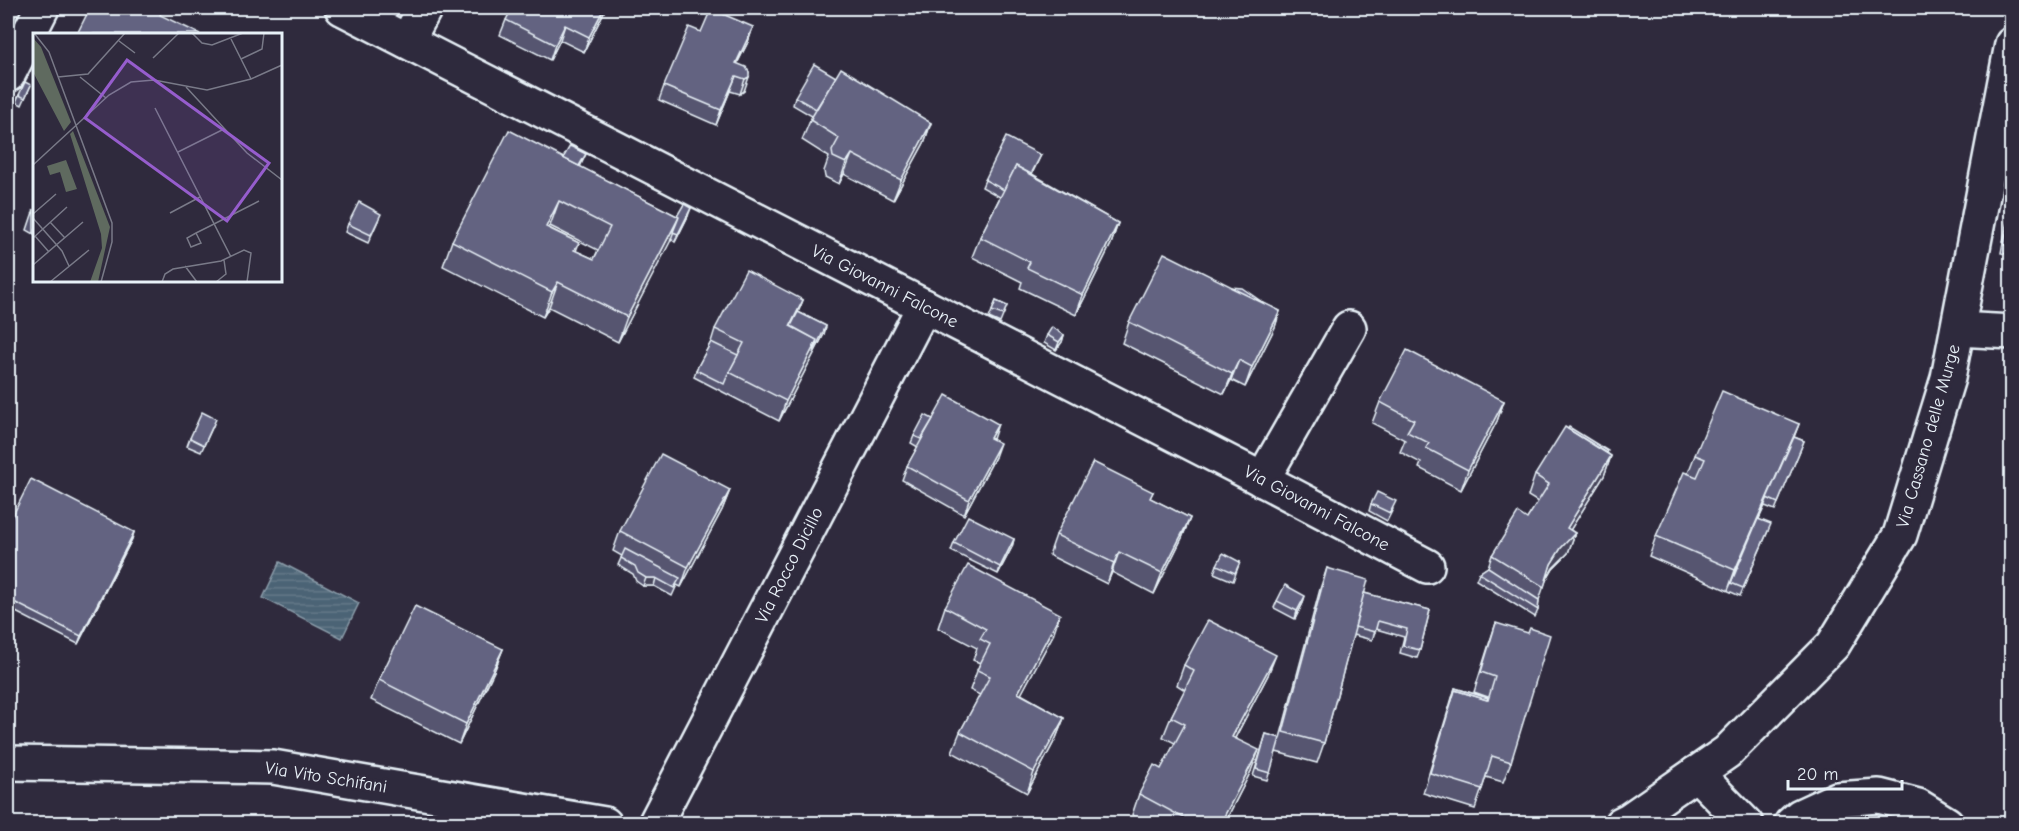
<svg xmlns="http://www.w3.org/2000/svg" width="2019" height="831" font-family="'Comic Neue',sans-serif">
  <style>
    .water { fill: url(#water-rules); stroke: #8a9ca9; stroke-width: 1.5 }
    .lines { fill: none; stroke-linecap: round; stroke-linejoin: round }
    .minor-casing { stroke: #e8f1f8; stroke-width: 38 }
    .minor { stroke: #2f2a3d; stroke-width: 33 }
    .wall { fill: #56556f; stroke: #e8f1f8; stroke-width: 1.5; fill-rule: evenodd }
    .shaded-wall { fill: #46455a; stroke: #e8f1f8; stroke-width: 1.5 }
    .building { fill: #646381; stroke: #e8f1f8; stroke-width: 1.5; fill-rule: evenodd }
    .labels { text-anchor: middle; stroke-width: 6; stroke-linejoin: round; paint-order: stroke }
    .street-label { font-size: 18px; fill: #e8f1f8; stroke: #2f2a3d }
    .inset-road { fill: none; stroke: #797a88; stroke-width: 1.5 }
    .view { fill: #965dcd; fill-opacity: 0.15; stroke: #965dcd; stroke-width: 3 }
    .inset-edge { fill: none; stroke: #e8f1f8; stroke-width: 3 }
  </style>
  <defs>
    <pattern id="water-rules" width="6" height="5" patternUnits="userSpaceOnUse" patternTransform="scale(1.5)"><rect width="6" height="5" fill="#4b6375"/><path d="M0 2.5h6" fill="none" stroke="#657a89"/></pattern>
  </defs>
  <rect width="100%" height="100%" fill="#2f2a3d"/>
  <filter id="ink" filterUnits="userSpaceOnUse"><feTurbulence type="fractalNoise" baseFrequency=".0167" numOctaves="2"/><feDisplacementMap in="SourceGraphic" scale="12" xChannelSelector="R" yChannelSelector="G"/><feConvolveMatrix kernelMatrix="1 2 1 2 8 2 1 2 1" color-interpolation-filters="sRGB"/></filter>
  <g filter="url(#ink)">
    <path class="water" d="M280 562 359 603 342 638 263 598Z"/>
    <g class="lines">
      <defs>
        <g id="minor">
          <path d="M342 8 1244 470 1427 566"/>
          <path d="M407 41 425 8"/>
          <path d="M8 75 42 8"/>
          <path d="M1958 329 2012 332"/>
          <path d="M1262 480 1349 328"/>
          <path d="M8 763 273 767 605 824"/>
          <path d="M1696 773 1746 824"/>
          <path d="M655 824 924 306"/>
          <path d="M1621 824 1629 820 1727 752 1833 645 1900 535 1948 378 2012 44"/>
          <path d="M1791 824 1800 816 1837 799 1879 796 1918 806 1947 824"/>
        </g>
      </defs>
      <use href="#minor" class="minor-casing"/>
      <use href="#minor" class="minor"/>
    </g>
    <g class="wall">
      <path d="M606 8 584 52 560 40 550 60 500 35 506 20Z"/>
      <path d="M753 27 748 42 737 64 749 72 744 91 740 94 730 91 716 125 659 100 664 86 701 32Z"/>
      <path d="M836 77 931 123 924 143 893 200 844 174 839 184 825 177 824 171 829 157 802 140 812 116 793 105 795 97Z"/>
      <path d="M31 85 22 105 16 102 19 95Z"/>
      <path d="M586 154 580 167 677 216H688L675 242 671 239 618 342 549 307 543 317 443 266 452 241 563 158ZM550 226 598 250 594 259 576 251 579 243 549 228Z"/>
      <path d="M1041 155 1032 174 1118 223 1111 244 1076 315 1020 288 1022 282 972 257 980 237 1000 197 982 187 985 180Z"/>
      <path d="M2012 195V255L2001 253Z"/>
      <path d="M34 209V234L27 230Z"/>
      <path d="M378 221 368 243 345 232 348 224Z"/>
      <path d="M803 300 798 312 826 326 824 334 779 421 694 377 696 370 711 342 715 329Z"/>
      <path d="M996 301 1007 306 1000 323 989 318Z"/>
      <path d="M1265 304 1280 311 1275 327 1245 387 1231 380 1224 394 1122 343 1129 322Z"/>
      <path d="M1047 335H1064L1062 342 1056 350 1044 343Z"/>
      <path d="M1504 401 1497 421 1461 490 1419 468 1421 463 1400 452 1405 440 1372 423 1380 402Z"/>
      <path d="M933 419 993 439 995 457 964 515 902 480 907 466 918 447 911 443 914 436Z"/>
      <path d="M1799 424 1794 437 1804 441 1775 510 1765 506 1759 519 1768 531 1740 596 1649 556 1656 536 1688 473 1695 455Z"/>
      <path d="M213 426 201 452 187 446 190 438Z"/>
      <path d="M1607 453 1611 456 1604 476 1570 530 1575 533 1568 553 1553 568 1546 580 1539 600 1538 610 1535 617 1476 580 1479 573 1488 567 1492 555 1527 519 1538 502 1528 496 1535 475Z"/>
      <path d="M730 490 722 510 681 587 677 585 672 596 654 586H643L636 581 633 574 618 565 622 556 613 551 620 531Z"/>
      <path d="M1153 492 1150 498 1190 518 1182 538 1154 594 1112 572 1107 584 1049 555 1056 535Z"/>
      <path d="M1371 504 1393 509 1387 521 1369 511Z"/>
      <path d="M8 525 134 532 132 539 78 644 8 608Z"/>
      <path d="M1014 539 1012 547 998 574 951 551 954 543Z"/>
      <path d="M1240 562 1233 581 1214 573 1217 565Z"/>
      <path d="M1327 568 1364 593 1430 610 1420 650 1417 658 1400 653 1404 637 1376 629 1372 640 1353 635 1324 743 1317 763 1276 752 1267 780 1253 776 1266 734 1280 738 1320 589Z"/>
      <path d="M1277 601 1303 603 1295 619 1274 608Z"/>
      <path d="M945 607 1053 635 1021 694 1064 718 1056 738 1027 793 952 752 960 732 980 695 970 690 980 663 973 660 977 648 938 628Z"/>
      <path d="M1496 623 1511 762 1503 782 1486 777 1475 809 1423 793 1455 688 1488 698V697L1474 692 1489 644Z"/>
      <path d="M503 649 495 669 459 744 371 700 379 680Z"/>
      <path d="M1184 665 1268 675 1235 738 1251 771 1224 824H1149L1132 815 1139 794 1161 769 1175 743 1163 737 1171 717 1185 690 1177 685Z"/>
    </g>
    <g class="shaded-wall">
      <path d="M604 8H606L584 52 589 37Z"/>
      <path d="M565 25 560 40 550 60 555 45Z"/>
      <path d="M753 27 748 42 730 77 736 63Z"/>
      <path d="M736 76 730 91 716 125 721 110Z"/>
      <path d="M749 77 744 91 740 94 745 79Z"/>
      <path d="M931 123 924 143 893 200 901 180Z"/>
      <path d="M852 154 844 174 839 184 846 163Z"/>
      <path d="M559 201 550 226 537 252 546 227Z"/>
      <path d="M691 208 688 216 675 242 678 234Z"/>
      <path d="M679 217 670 242 618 342 627 317Z"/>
      <path d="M1118 223 1111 244 1076 315 1083 295Z"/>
      <path d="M558 282 549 307 543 317 552 292Z"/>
      <path d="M803 300 795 320 786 339 790 326Z"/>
      <path d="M1280 311 1275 327 1245 387 1252 367Z"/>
      <path d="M826 326 824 334 779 421 786 401 817 340Z"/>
      <path d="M1064 335 1062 342 1056 350 1059 342Z"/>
      <path d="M1239 360 1231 380 1224 394 1232 374Z"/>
      <path d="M1504 401 1497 421 1461 490 1468 470Z"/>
      <path d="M998 424 993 439 990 438Z"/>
      <path d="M1799 424 1791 444 1728 590 1735 570Z"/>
      <path d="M1000 443 995 457 964 515 969 500Z"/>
      <path d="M1611 456 1604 476 1559 548 1567 528Z"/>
      <path d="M730 490 722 510 681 587 688 567Z"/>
      <path d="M1190 518 1182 538 1154 594 1162 573Z"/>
      <path d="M134 532 132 539 78 644 81 636Z"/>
      <path d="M1575 533 1568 553 1553 568 1544 584 1551 564 1561 548Z"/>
      <path d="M1014 539 1012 547 998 574 1000 567Z"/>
      <path d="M1119 552 1112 572 1107 584 1114 563Z"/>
      <path d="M646 578H656L654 586H643Z"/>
      <path d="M1305 596 1303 603 1295 619 1297 611Z"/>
      <path d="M1060 614 1053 635 1011 713 1018 693Z"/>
      <path d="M503 649 495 669 459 744 466 724Z"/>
      <path d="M1276 655 1268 675 1225 757 1232 737Z"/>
      <path d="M1064 718 1056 738 1027 793 1034 772Z"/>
      <path d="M1259 750 1251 771 1224 824H1220Z"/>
    </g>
    <g class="building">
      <path d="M90 8H163L160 15 200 34H77Z"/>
      <path d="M512 8H604L589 37 565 25 555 45 506 20Z"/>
      <path d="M711 9 753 27 736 63 746 67 749 72V77L745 79 736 76 721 110 664 86 689 27 701 32Z"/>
      <path d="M814 64 836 77 816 109 795 97Z"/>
      <path d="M841 68 931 123 901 180 852 154 846 163 833 157 832 151 839 138 810 120Z"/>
      <path d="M25 82 31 85 25 98 19 95Z"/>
      <path d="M509 130 679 217 627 317 558 282 552 292 452 241ZM559 201 610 227 594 259 574 250 579 243 546 227Z"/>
      <path d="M1006 137 1041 155 1031 174 1016 166 1004 190 985 180Z"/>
      <path d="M570 146 586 154 579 166 563 158Z"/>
      <path d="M1016 166 1118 223 1083 295 1027 268 1030 262 980 237Z"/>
      <path d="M359 202 381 214 371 235 348 224Z"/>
      <path d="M2012 202V247L2004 245Z"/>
      <path d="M684 204 691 208 678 234 673 232 679 217 677 216Z"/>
      <path d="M1164 253 1280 311 1252 367 1239 360 1232 374 1129 322Z"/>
      <path d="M746 270 803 300 790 326 817 340 786 401 729 372 744 343 715 329Z"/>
      <path d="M1230 287 1242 288 1265 304Z"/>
      <path d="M996 301 1007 306 1003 315 992 311Z"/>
      <path d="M798 312 826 326 813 353 817 340 791 326Z"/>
      <path d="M1052 327 1064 335 1059 342 1047 335Z"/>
      <path d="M711 342 738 355 729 372 724 384 696 370Z"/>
      <path d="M1407 350 1504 401 1468 470 1426 448 1429 443 1407 432 1414 420 1380 402Z"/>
      <path d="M1722 391 1799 424 1735 570 1656 536 1684 472 1697 477 1705 459 1695 455Z"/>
      <path d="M946 395 998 424 990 438 1000 443 969 500 907 466Z"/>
      <path d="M202 412 216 419 204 445 190 438Z"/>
      <path d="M925 415 933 419 921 439 914 436Z"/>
      <path d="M1565 427 1611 456 1567 528 1575 533 1561 548 1551 564 1544 587 1492 555 1518 513 1527 519 1549 484 1535 475Z"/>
      <path d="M1569 427 1608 451 1607 453 1568 429Z"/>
      <path d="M1794 437 1804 441 1778 503 1767 498Z"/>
      <path d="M661 454 730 490 688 567 620 531Z"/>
      <path d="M1093 462 1153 492 1150 498 1190 518 1162 573 1119 552 1114 563 1056 535Z"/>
      <path d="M31 479 134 532 81 636 8 599V525Z"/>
      <path d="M1377 492 1396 501 1390 513 1371 504Z"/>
      <path d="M968 516 1014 539 1000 567 954 543Z"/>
      <path d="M1758 519 1771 524 1743 588 1731 583Z"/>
      <path d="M625 549 680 578 674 588 656 578H646L638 573 635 566 621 558Z"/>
      <path d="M1223 553 1240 562 1235 573 1217 565Z"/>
      <path d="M968 565 1060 614 1018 693 1064 718 1034 772 960 732 990 676 977 670 990 644 980 639 986 629 945 607Z"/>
      <path d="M1488 567 1539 600 1538 610 1479 573Z"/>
      <path d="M1327 568 1368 580 1324 743 1283 732Z"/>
      <path d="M1285 585 1305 596 1297 611 1277 601Z"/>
      <path d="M1364 593 1430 610 1420 650 1403 646 1407 629 1378 621 1375 632 1355 627Z"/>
      <path d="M415 606 503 649 466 724 379 680Z"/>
      <path d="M1208 620 1276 655 1232 737 1259 750 1220 824H1195L1139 794 1154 765 1161 769 1185 724 1171 717 1194 671 1184 665Z"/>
      <path d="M1496 623 1528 633 1530 628 1550 635 1511 762 1492 756 1482 789 1430 773 1455 690 1488 700 1495 677 1481 672Z"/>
      <path d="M1455 688 1488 698 1487 700 1455 690 1451 703Z"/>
      <path d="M1266 734 1280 738 1270 773 1256 769Z"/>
    </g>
  </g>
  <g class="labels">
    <g class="street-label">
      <text transform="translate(885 286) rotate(27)" y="6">Via Giovanni Falcone</text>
      <text transform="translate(1928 436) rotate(-74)" y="6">Via Cassano delle Murge</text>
      <text transform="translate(1317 508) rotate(28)" y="6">Via Giovanni Falcone</text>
      <text transform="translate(789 565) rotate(-63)" y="6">Via Rocco Dicillo</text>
      <text transform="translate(326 777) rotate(9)" y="6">Via Vito Schifani</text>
    </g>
  </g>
  <g transform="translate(33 33)">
    <rect width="249" height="249" fill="#2f2a3d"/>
    <path d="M33 127 44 156 33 159 27 139 17 142 14 133Z" fill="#5f6a5f"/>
    <path d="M0 5 8 14 38 89 31 98 0 39ZM40 98 77 194 65 249H57L69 215 68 201 37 101Z" fill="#5f6a5f"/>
    <path class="inset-road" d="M1 0 16 19 79 190V209L68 249M159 0 169 10 179 12 210 0M198 6 218 46M86 8 102 20M120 25 146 0M208 26 229 16 231 0M25 44 55 41 92 0M47 44 73 65M153 54 214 120 249 147M122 75 198 224M145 119 191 96M0 132 76 62 98 49 121 47 174 57 218 46 249 32M137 180 167 164M0 181 23 161M0 185 29 218 36 233M17 189 32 205M163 200 168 210 158 214 154 205 163 200 181 191 226 168M2 203 16 219M0 205 34 174M0 232 50 189M152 233 164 249M17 249 56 217M129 249 132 241 140 236 188 228 211 217 218 220 214 249M183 249 193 241 191 227"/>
    <path class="view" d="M94 27 236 130 194 188 52 85Z"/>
    <rect width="249" height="249" class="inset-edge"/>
  </g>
  <rect width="2019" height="831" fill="none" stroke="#2f2a3d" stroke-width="30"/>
  <rect x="15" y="15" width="1989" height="801" fill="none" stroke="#e8f1f8" stroke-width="2" filter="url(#ink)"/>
  <path d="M1788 780v9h114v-9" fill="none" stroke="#e8f1f8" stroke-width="3"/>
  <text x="1797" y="780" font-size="18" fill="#e8f1f8" stroke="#2f2a3d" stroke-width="4.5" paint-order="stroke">20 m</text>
</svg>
